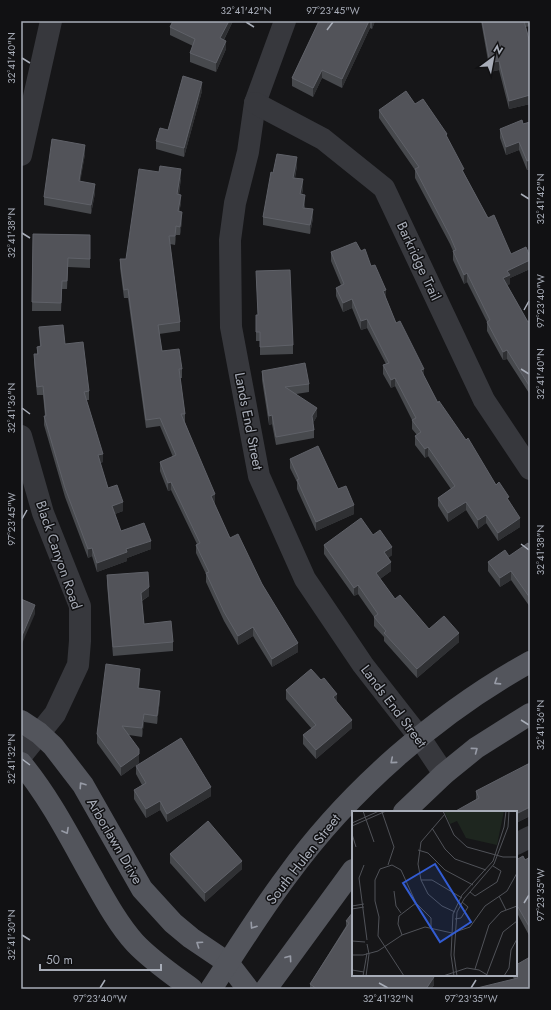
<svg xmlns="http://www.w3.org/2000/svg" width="551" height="1010" font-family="Jost,sans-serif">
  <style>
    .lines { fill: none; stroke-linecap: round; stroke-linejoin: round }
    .minor { stroke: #37383d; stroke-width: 22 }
    .major { stroke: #53555c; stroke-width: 22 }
    .wall { fill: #47494d }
    .shaded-wall { fill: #2f3033 }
    .building { fill: #525359; stroke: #5f6168 }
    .oneway { stroke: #979ba6 }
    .ticks { fill: none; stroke: #a8adb8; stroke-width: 1.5 }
    .labels { text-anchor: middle; stroke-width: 3; stroke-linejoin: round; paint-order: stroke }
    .street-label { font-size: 14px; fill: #a8adb8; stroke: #111113 }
    .inset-road { fill: none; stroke: #505258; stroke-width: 1 }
    .view { fill: #325cd3; fill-opacity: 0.15; stroke: #325cd3; stroke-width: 2 }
    .inset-edge { fill: none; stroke: #a8adb8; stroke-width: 2 }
    .neatline { fill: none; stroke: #a8adb8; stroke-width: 1.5 }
    .ticks-label { font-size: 10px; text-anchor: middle; fill: #a8adb8 }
  </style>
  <rect width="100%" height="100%" fill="#161618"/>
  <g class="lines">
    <g class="minor">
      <path d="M285 21 255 103 248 152 235 203 230 240 231 327 259 476 305 579 363 665 420 738 444 774"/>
      <path d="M255 103 323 139 384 188 484 400 530 469"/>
      <path d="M21 155 51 21"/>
      <path d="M21 436 43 513 80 606V641L78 665 55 714 21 756"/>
      <path d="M516 844 530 837"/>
    </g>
    <g class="major">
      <path d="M21 721 39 733 53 746 83 785 142 889 173 923 191 938 228 963 248 989"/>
      <path d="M21 763C50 798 70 838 92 877 105 900 118 924 135 943 152 961 173 975 192 989"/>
      <path d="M404 812 444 774 476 748 530 714"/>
      <path d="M211 989C236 951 260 912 287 876 349 790 438 713 530 662"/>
      <path d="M266 989 353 870"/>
    </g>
  </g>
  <g class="wall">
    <path d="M173 21H233L224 40 226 49 216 72 190 62V53L193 46 170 35V27Z"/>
    <path d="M319 21H375L372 29 370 28 342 88 322 78 313 97 292 86V78Z"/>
    <path d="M481 21H530V26L526 27 530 43V104L509 109 499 70 490 72Z"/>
    <path d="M202 91 184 157 156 149V141L168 130Z"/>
    <path d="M415 104 447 137 464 173 488 218 511 254 530 257V269L510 278V284L507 285 528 322 530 321V400L529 398V393L507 359 503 360 487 331V322L467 282 464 284 453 260V251L450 244 415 178V170L379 118V110Z"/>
    <path d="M530 122V169L527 170 519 150 506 155 500 138V129L523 124Z"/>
    <path d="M85 154 80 181 95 193 91 214 44 205V197Z"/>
    <path d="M297 166 295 178 303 188 302 195 305 204V208L313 218 310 234 263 225V217L273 173Z"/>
    <path d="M181 178 179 195 181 203 179 212 182 221 180 235H176L175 245 170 244 180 322V331L159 334 162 351 182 369V378H180L185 414V422L215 503H214L230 538 262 584 298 652 272 667 253 636 238 645 224 621 206 582V574L196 553V545L197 544 171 490 168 491 160 471V462L173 457 160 426 146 428 128 298H124L120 268V259H126Z"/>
    <path d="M33 234 90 235V268L68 267 67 289H62L61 311H32Z"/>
    <path d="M361 251 371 266 386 298 396 323 438 403 496 485 509 501 520 527 498 541 486 523 478 529 466 510 448 522 438 506V498L451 489 428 456 425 458 415 445V436L417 435 412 429V420L395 386 391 388 383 374V365L386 364 367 328 361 330 352 308 343 312 336 296V288L341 285 331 261V252Z"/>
    <path d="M256 271 293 345V354L260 355V341H256V315H258Z"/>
    <path d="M39 327 65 344 89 391V400H86L103 462 100 463 108 488 123 511 115 514 121 531 151 549 127 558V561L97 572 92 556 88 558 65 497 44 425V416H45L43 395H37L34 363V354H37V347L40 346Z"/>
    <path d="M262 371 309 384V392L296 394 317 416 313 423 314 430V438L276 445 272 424 269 425 262 380Z"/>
    <path d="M290 459 354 514 316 531 297 489V482L290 468Z"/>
    <path d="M373 535 392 555 388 558 391 571 380 579 395 599 429 629 459 642 417 678 384 641V637L374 626V617L358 594 354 596 324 554V545Z"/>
    <path d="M530 546V607L511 580 500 587 488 571V562L509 556Z"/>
    <path d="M107 575 149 596 142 601 144 624 173 642V651L113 656 107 584Z"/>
    <path d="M140 677 139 688 160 699 157 724 144 722 142 737 129 735 139 757V763L121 776 97 743V734Z"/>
    <path d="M286 690 337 702 352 728 316 759 303 744V735L312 729 286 699Z"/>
    <path d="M136 766 211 796 167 822 160 810 146 818 134 799V790L142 785 136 774Z"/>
    <path d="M476 791 530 816 516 823V812L476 800Z"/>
    <path d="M170 854 242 869 205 902 170 863Z"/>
    <path d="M530 857V937L518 915 516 916 525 860Z"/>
    <path d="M346 921 434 985 431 989H310V984L346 926Z"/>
    <path d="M516 965 530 989 514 979 512 975H516Z"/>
  </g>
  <g class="shaded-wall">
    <path d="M229 21H233L220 47V38Z"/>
    <path d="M369 21H370V28L342 88V79Z"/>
    <path d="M372 21H375L372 29Z"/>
    <path d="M226 41V49L216 72V63Z"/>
    <path d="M499 61V70L490 72V63Z"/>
    <path d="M322 70V78L313 97V88Z"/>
    <path d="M202 82V91L184 157V148Z"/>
    <path d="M530 95V104L509 109V101Z"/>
    <path d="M519 142V150L506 155V147Z"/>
    <path d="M85 145V154L79 190V181Z"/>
    <path d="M297 157V166L293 186V178Z"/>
    <path d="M530 160V169L527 170V161Z"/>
    <path d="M181 169V178L177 203V194Z"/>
    <path d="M303 179V188L300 203V194Z"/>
    <path d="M95 184V193L91 214V205Z"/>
    <path d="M181 195V203L178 220V211Z"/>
    <path d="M305 195V204L303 216V208Z"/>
    <path d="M313 209V218L310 234V225Z"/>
    <path d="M182 212V221L180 235V227Z"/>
    <path d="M176 226V235L175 245V236Z"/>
    <path d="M530 260V269L510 278V284L503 287V278L507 271Z"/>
    <path d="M467 273V282L464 284V275Z"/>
    <path d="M386 290V299L383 291Z"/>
    <path d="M352 299V308L343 312V303Z"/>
    <path d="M367 319V328L361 330V321Z"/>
    <path d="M507 350V359L503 360V352Z"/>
    <path d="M424 369V377L421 370Z"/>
    <path d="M395 378V386L391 388V380Z"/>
    <path d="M317 408V416L312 425V416Z"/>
    <path d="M272 415V424L269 425V416Z"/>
    <path d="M428 447V456L425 458V449Z"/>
    <path d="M103 454V462L98 464V455Z"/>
    <path d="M171 482V490L168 491V483Z"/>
    <path d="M215 494V503L211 505V496Z"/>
    <path d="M123 502V511L112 515V506Z"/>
    <path d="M466 502V510L448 522V513Z"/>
    <path d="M354 505V514L316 531V522Z"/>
    <path d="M486 515V523L478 529V520Z"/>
    <path d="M520 518V527L498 541V533Z"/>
    <path d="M151 541V549L127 558V561L97 572V563L126 549Z"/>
    <path d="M392 547V555L384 561V552Z"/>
    <path d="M92 548V556L88 558V549Z"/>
    <path d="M391 562V571L376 582V573Z"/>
    <path d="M511 571V580L500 587V578Z"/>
    <path d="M358 585V594L354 596V588Z"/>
    <path d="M149 587V596L141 601V593Z"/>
    <path d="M35 605V614L21 646V638Z"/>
    <path d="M253 627V636L238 645V636Z"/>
    <path d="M459 633V642L417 678V669Z"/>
    <path d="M298 643V652L272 667V659Z"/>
    <path d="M21 663H22V671L21 672Z"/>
    <path d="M140 669V677L138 696V688Z"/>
    <path d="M160 691V699L157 724V716Z"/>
    <path d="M337 694V702L333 697Z"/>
    <path d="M144 714V722L142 737V728Z"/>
    <path d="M352 720V728L316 759V750Z"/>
    <path d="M139 749V763L121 776V767Z"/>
    <path d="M211 787V796L167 822V814Z"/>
    <path d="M160 801V810L146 818V809Z"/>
    <path d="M530 807V816L516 823V814Z"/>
    <path d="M242 861V869L205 902V893Z"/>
    <path d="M518 907V915L516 916V908Z"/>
    <path d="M434 977V985L431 989H426Z"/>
  </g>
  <g class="building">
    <path d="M173 21H229L220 38 226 41 216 63 190 53 195 39 170 27Z"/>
    <path d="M319 21H369L342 79 322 70 313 88 292 78Z"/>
    <path d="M482 21H524L530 43V95L509 101 499 61 490 63Z"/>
    <path d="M183 76 202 82 184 148 156 141 160 128 168 130Z"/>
    <path d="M406 91 415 104 423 99 447 134 446 135 464 169 462 170 488 218 494 215 511 254 526 247 530 257V260L507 271 510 275 503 278 528 322 530 321V387L507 350 503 352 487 322 490 320 467 273 464 275 453 251 456 250 450 236 415 169 419 167 379 110Z"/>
    <path d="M522 120 523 124 530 122V160L527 161 519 142 506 147 500 129Z"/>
    <path d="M52 139 85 145 79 181 95 184 91 205 44 197Z"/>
    <path d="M277 154 297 157 293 178 303 179 300 194 305 195 303 208 313 209 310 225 263 217 271 172 273 173Z"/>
    <path d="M160 166 181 169 177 194 181 195 178 211 182 212 180 227 176 226 175 236H169L180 322 158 325 162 351 179 349 182 369H179L185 414H181L215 494 211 496 230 538 238 534 262 584 298 643 272 659 253 627 238 636 224 612 206 573 209 572 196 545 200 543 171 482 168 483 160 462 176 455 160 418 146 420 128 289 124 290 120 259H126L139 169 159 172Z"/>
    <path d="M33 234 90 235V259L68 258 67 281H62L61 303 32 302Z"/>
    <path d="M356 242 361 251 365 249 371 266 375 265 386 290 383 291 396 323 400 321 424 369 421 370 438 403 439 401 466 440 468 438 496 485 499 482 509 497 507 498 520 518 498 533 486 515 478 520 466 502 448 513 438 498 455 486 428 447 425 449 415 436 421 432 412 420 416 418 395 378 391 380 383 365 389 363 367 319 361 321 352 299 343 303 336 288 344 284 331 252Z"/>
    <path d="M290 270 293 345 260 347V332H256V315H258L256 271Z"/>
    <path d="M63 325 65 344 83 342 89 391 84 392 103 454 98 455 108 488 117 485 123 502 112 506 121 531 144 523 151 541 126 549 127 552 97 563 92 548 88 549 65 488 44 416H46L43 386 37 387 34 354H38L37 347 41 346 39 327Z"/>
    <path d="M305 363 309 384 285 387 317 408 312 416 314 430 276 437 272 415 269 416 262 371Z"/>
    <path d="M318 446 338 489 346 486 354 505 316 522 297 480 299 479 290 459Z"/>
    <path d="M361 518 373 535 380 530 392 547 384 552 391 562 376 573 395 599 400 595 429 629 444 616 459 633 417 669 384 633 386 631 374 617 378 614 358 585 354 588 324 545Z"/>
    <path d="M528 543 530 546V598L511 571 500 578 488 562 505 550 509 556Z"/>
    <path d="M148 572 149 587 141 593 144 624 171 621 173 642 113 647 107 575Z"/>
    <path d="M21 599 35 605 21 638Z"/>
    <path d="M106 664 140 669 138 688 160 691 157 716 144 714 142 728 122 726 139 749V754L121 767 97 734Z"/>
    <path d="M311 669 321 680 324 678 337 694 333 697 352 720 316 750 303 735 316 725 286 690Z"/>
    <path d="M181 738 211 787 167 814 160 801 146 809 134 790 146 783 136 766Z"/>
    <path d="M530 763V807L516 814V812H454L479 798 476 791Z"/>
    <path d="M208 821 242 861 205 893 170 854Z"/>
    <path d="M523 856 525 860 530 857V928L518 907 516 908V860Z"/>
    <path d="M353 912V975H431L434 977 426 989H317L310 984 349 923 346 921Z"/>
    <path d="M530 957V989H473L518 978 516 974V965Z"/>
  </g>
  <defs><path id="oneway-chevron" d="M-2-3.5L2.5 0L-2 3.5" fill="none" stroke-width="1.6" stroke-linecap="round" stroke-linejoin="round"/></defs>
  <g class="oneway">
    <use href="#oneway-chevron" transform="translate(497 682) rotate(147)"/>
    <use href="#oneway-chevron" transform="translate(475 750) rotate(-37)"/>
    <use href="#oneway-chevron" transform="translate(393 761) rotate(140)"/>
    <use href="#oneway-chevron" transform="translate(82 785) rotate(-124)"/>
    <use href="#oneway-chevron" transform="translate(66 831) rotate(61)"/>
    <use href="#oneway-chevron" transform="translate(253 926) rotate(124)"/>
    <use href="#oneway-chevron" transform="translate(199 944) rotate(-146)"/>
    <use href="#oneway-chevron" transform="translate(289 958) rotate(-54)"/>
  </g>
  <path class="ticks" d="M246 22 254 27M327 30 333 22M22 58 30 63M521 194 529 199M22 233 30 238M524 310 529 301M521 369 529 374M22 408 30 414M22 519 27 510M521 544 529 550M521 720 529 725M22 759 30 765M524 903 529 895M22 935 30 940M379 983 388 988M100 988 105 980M471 988 476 980"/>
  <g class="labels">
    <g class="street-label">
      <text transform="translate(419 261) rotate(65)" y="5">Barkridge Trail</text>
      <text transform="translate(249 421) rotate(79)" y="5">Lands End Street</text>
      <text transform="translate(59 555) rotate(71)" y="5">Black Canyon Road</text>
      <text transform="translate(394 706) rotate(53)" y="5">Lands End Street</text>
      <text transform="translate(115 841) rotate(60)" y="5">Arborlawn Drive</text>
      <text transform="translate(303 859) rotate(-52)" y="5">South Hulen Street</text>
    </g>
  </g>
  <g transform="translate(352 811)">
    <rect width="165" height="165" fill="#161618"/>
    <path d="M92 0H152L145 34 114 27 105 10 98 13Z" fill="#1e261f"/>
    <path class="inset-road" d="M11 0 22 31M91 0 102 24 115 36 151 46H165M30 1 42 36 36 54M93 3 69 31 66 53 69 69 76 83 90 95 103 101M0 12 27 0M0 15 34 0M80 17 93 38 103 48 134 59M0 23 4 36M66 39 76 42 93 59 121 74M12 54 7 67 15 129M69 69H80L110 87M42 80 44 95 49 102M118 81 123 85 145 71 149 60 141 55M147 85 154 99M0 95 12 93M0 98 12 96M103 108 109 107 116 96 110 91M103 121 118 116 133 95 155 80 165 62M50 124 46 113 47 105 64 92M0 130 13 131M0 144H11L26 140 50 124 73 116 100 122M123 158 137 114 149 101 165 95M0 159 12 161M135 163 151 121 165 110M11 165 15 142M14 165 17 143 15 133M52 165 26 125 27 106 23 90V69L28 58 40 54 49 59 64 92 79 107V116M91 165 115 157 127 159 137 165M102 165 99 144 101 103 110 84 141 50 152 16 154 0M105 165 102 144 105 101 112 88 142 53 156 16 157 0M152 165 157 157 159 139 165 128"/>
    <path class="view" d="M83 53 119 111 88 131 51 72Z"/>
    <rect width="165" height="165" class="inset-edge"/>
  </g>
  <rect width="551" height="1010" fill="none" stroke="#111113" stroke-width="44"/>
  <g transform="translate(493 58) rotate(32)" stroke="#111113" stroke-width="3" paint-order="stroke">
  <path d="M0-3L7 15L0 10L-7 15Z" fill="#a8adb8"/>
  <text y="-6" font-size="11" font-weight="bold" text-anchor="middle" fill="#a8adb8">N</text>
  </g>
  <path d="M40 964v6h121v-6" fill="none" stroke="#a8adb8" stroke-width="2"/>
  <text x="46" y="964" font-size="12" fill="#a8adb8" stroke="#111113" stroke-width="3" paint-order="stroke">50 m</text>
  <rect x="22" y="22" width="507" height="966" class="neatline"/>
  <g class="ticks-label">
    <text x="246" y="14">32°41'42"N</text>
    <text x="333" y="14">97°23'45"W</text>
    <text transform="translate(11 58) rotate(-90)" y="4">32°41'40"N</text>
    <text transform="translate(540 199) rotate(-90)" y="4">32°41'42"N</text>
    <text transform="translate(11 233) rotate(-90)" y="4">32°41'38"N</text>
    <text transform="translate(540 301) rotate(-90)" y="4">97°23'40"W</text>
    <text transform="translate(540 374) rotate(-90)" y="4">32°41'40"N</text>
    <text transform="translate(11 408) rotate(-90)" y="4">32°41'36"N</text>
    <text transform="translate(11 519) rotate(-90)" y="4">97°23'45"W</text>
    <text transform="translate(540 550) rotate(-90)" y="4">32°41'38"N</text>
    <text transform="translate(540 725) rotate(-90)" y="4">32°41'36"N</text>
    <text transform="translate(11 759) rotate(-90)" y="4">32°41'32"N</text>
    <text transform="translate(540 895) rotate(-90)" y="4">97°23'35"W</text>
    <text transform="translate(11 935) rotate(-90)" y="4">32°41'30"N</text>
    <text x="100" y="1002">97°23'40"W</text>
    <text x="388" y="1002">32°41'32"N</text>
    <text x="471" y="1002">97°23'35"W</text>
  </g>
</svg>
